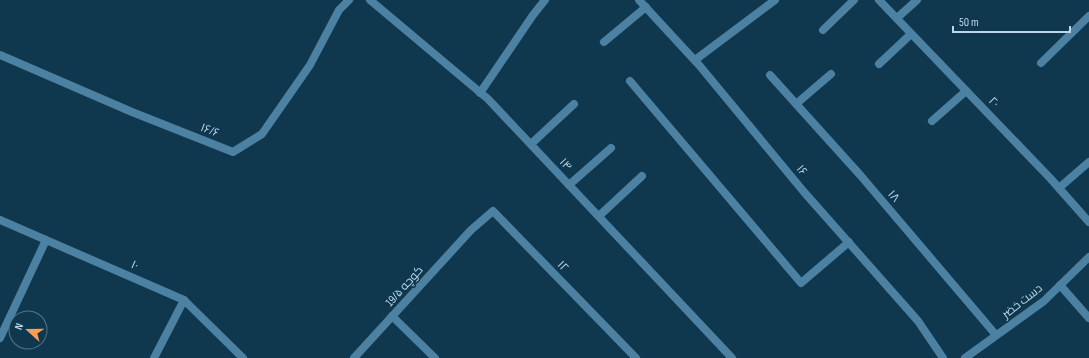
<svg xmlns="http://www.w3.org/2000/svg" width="1089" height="358" font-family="'Sofia Sans Condensed',Cairo,sans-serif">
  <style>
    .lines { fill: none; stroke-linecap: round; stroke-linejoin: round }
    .street { stroke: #4c81a1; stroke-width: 8 }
    .labels { text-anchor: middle; stroke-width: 3; stroke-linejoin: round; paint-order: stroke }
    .street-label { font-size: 12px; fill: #bcd6e8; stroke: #0f384f }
  </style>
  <rect width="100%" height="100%" fill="#0f384f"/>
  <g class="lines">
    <g class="street">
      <path d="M370 0 488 99 732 358"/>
      <path d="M639 0 699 65 804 192 918 321 943 358"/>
      <path d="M879 0 1050 178 1089 222"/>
      <path d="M897 18 917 0"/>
      <path d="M823 30 854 0"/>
      <path d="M604 42 646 7"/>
      <path d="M0 55 132 112 233 152 262 134 310 65 339 10 349 0"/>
      <path d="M695 60 775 0"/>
      <path d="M1041 63 1089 16"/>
      <path d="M879 64 911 34"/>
      <path d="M770 75 861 176 996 335"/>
      <path d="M630 81 801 283 849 242"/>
      <path d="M480 93 533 15 545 0"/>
      <path d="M796 104 831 74"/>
      <path d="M932 121 966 91"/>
      <path d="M531 144 574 104"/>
      <path d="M569 185 611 148"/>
      <path d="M1059 188 1089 162"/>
      <path d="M599 216 642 176"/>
      <path d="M0 220 184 300 243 358"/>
      <path d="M1060 285 1089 318"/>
      <path d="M392 316 435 358"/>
      <path d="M0 338 46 240"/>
      <path d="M154 358 184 300"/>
      <path d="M354 358 471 230 493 211 636 358"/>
      <path d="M965 358 1044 301 1089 257"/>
    </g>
  </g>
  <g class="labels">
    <g class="street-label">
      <text transform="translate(994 102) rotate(46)" y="4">۲۰</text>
      <text transform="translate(210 130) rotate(21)" y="4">۱۶/۶</text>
      <text transform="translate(566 164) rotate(47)" y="4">۱۴</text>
      <text transform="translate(802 170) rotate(50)" y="4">۱۶</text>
      <text transform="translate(894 196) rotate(49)" y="4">۱۸</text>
      <text transform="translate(135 265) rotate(24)" y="4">۱۰</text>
      <text transform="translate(563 266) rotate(46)" y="4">۱۲</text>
      <text transform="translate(404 286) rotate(-48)" y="4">کوچه 19/۵</text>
      <text transform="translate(1022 301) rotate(-38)" y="4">دست خضر</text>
    </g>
  </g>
  <g transform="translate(28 330) rotate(291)"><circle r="19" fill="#0f384f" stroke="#54778c"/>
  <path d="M0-3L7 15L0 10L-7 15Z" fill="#fc9e52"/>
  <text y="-6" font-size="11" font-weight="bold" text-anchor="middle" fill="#bcd6e8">N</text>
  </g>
  <path d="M953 26v6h117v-6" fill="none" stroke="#bcd6e8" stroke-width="2"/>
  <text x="959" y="26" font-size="12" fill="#bcd6e8" stroke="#0f384f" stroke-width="3" paint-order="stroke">50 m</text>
</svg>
